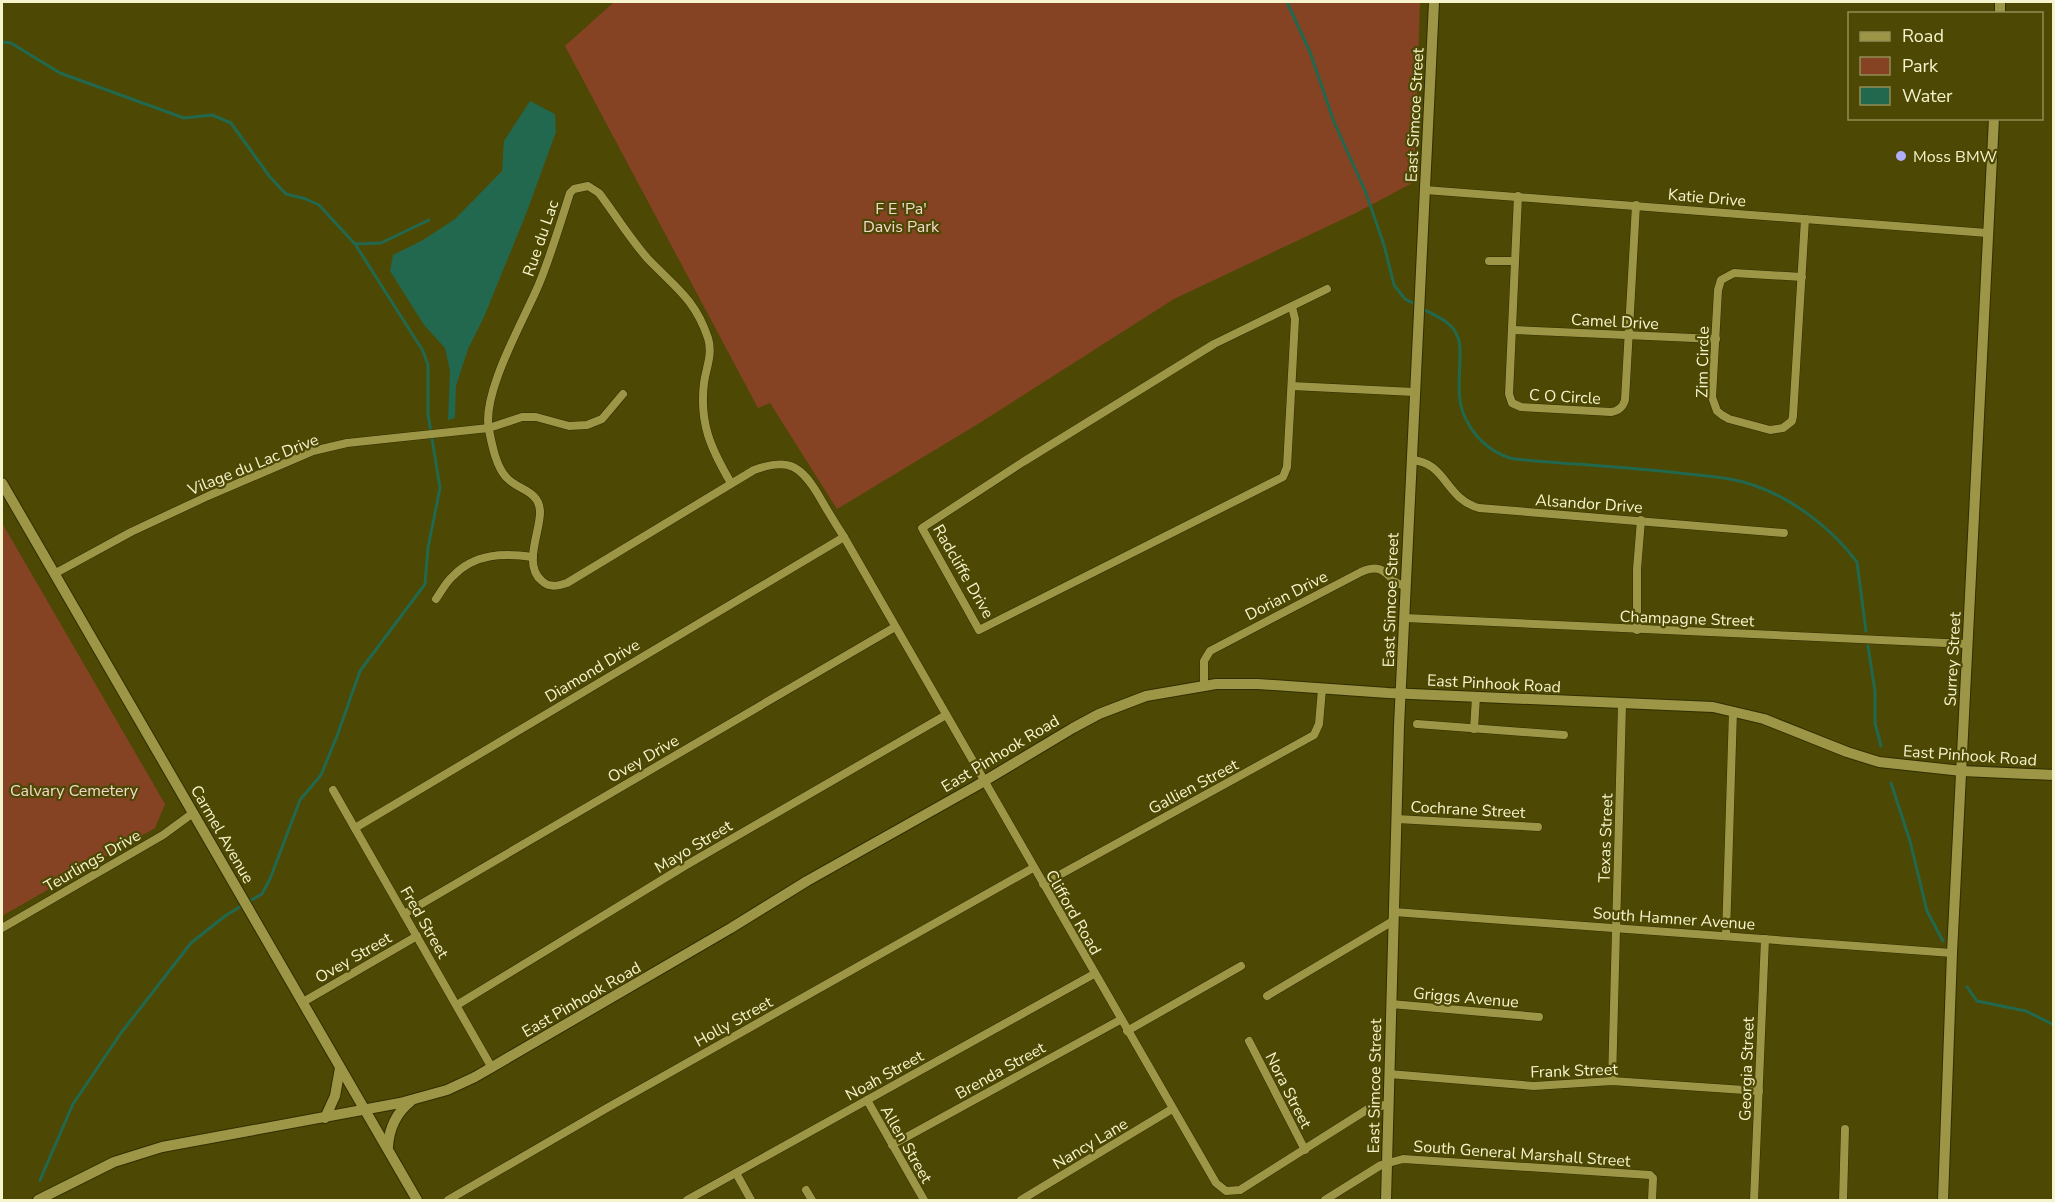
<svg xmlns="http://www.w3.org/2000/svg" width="2055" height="1202" font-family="'Nunito Sans',sans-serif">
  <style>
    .green { fill: #864324 }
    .water { fill: #22684e }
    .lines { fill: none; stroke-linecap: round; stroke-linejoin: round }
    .stream { stroke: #22684e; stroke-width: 3 }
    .street-casing { stroke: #312e01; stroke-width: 9 }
    .secondary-casing { stroke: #312e01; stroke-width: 12 }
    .street { stroke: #9d9647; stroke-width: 8 }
    .secondary { stroke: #9d9647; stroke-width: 10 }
    .poi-dot { fill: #afaefa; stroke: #4d4803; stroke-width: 2 }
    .labels { text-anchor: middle; stroke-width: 4.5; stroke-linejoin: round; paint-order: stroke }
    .street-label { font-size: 16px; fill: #f6f4cd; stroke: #4d4803 }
    .poi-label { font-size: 16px; fill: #f6f4cd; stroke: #4d4803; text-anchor: start }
    .park-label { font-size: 16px; fill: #f3d8cd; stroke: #4d4803 }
  </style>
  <rect width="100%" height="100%" fill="#4d4803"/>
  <g class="green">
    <path d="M614 2H1420L1414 182 1358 212 1174 299 978 424 837 509 770 403 758 408 565 46Z"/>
    <path d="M2 523 165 804 155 828 2 916Z"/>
  </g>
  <path class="water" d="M530 101 555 114 556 132 526 214 484 317 468 349 456 386 455 418 448 420 450 371 445 348 424 325 390 271 393 255 423 240 455 219 502 171 504 141Z"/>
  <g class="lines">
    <g class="stream">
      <path d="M1287 2 1310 52 1334 122 1366 193 1384 245 1394 285 1405 299 1417 305"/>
      <path d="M2 42 11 43 60 73 184 118 212 115 231 123 270 177 286 194 306 199 319 205 355 244 423 351 428 365V414L440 488 428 548 425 584 360 671 337 736 321 775 300 800 270 879 262 894 248 902"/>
      <path d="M355 244 381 243 429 220"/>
      <path d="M1423 309C1434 315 1450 321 1456 333 1461 342 1460 351 1460 360 1459 392 1455 408 1476 435 1487 448 1498 455 1514 459 1569 464 1624 467 1679 473 1704 476 1732 477 1756 486 1795 500 1832 529 1857 562L1866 631"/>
      <path d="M1868 646 1875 691V723L1881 746"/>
      <path d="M1891 783 1910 841 1927 911 1943 941"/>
      <path d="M1967 987 1977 1001 2026 1011 2054 1025"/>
      <path d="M40 1180 73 1104 121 1033 191 943 225 916 243 905"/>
    </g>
    <defs>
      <g id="street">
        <path d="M1425 190 1987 233"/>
        <path d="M1518 196 1509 394 1512 403 1521 407 1611 412C1619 411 1623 407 1625 400L1636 205"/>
        <path d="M1489 261H1515"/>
        <path d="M1802 277 1734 273 1721 280 1718 290 1712 397 1717 411 1722 415 1729 419 1770 430 1783 428 1792 421 1793 416 1805 219"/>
        <path d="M1292 307 1295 319 1287 467 1283 477 979 630 922 528 1023 462 1214 344 1327 289"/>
        <path d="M1513 330 1716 339"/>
        <path d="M1292 386 1414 392"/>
        <path d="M1411 460C1447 462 1444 498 1479 508L1784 533"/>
        <path d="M731 483C711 449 699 423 704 383 706 368 713 354 708 338 695 299 675 287 648 259 630 239 615 214 599 193L588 186 574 189 570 193C560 224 551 255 539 284 524 320 481 393 489 430 492 445 496 466 506 477 517 490 539 490 540 511 541 531 522 565 542 581 549 588 558 586 567 583L754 470C789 457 801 466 819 496 827 510 835 523 844 537L1216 1183 1226 1191 1240 1190 1368 1109 1389 1104"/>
        <path d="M54 574 131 532 208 496 313 451 347 443 489 428 522 417H536L569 426 587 425 602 419 623 394"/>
        <path d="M436 599C441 592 446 582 453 576 475 553 504 553 533 557"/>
        <path d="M1405 618 1967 644"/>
        <path d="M1637 630V569L1641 520"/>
        <path d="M1204 685V661L1210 651 1361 572C1389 560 1385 583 1406 586"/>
        <path d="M1417 724 1564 735"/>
        <path d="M1474 729 1476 697"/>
        <path d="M333 790 492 1068"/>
        <path d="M1397 819 1538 827"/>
        <path d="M355 828 844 537"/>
        <path d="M1043 884 1314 735 1319 724 1322 689"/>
        <path d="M1394 912 1952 953"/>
        <path d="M404 914 895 627"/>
        <path d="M2 928 163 835 193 813"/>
        <path d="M1726 935 1733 711"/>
        <path d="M1267 996 1393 921"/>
        <path d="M303 1002 417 936"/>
        <path d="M1391 1004 1539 1017"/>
        <path d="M457 1005 683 867 946 715"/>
        <path d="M1127 1031 1241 966"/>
        <path d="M1249 1041 1305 1150"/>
        <path d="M1389 1074 1534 1086 1612 1081 1759 1091"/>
        <path d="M1612 1081 1622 705"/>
        <path d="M867 1100 924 1200"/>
        <path d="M892 1145 1120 1020"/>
        <path d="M736 1173 751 1200"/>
        <path d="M806 1190 812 1200"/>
        <path d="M448 1200 607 1108 1033 868"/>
        <path d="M687 1200 1094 974"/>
        <path d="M1021 1200 1172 1109"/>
        <path d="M1325 1200 1381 1165 1403 1159 1650 1175 1653 1178 1652 1200"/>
        <path d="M1754 1200 1765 939"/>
        <path d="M1843 1200 1845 1129"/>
      </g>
      <g id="secondary">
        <path d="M2000 14V2"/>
        <path d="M2 483 417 1200"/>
        <path d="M325 1118 335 1096 340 1068"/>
        <path d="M388 1147C389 1129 396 1113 411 1101"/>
        <path d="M38 1200 114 1162 162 1147 400 1103 447 1090 475 1077 731 928 807 881 976 786 1073 728 1099 714 1146 696 1216 684H1258L1388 693 1713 707 1764 719 1847 752 1879 762 1962 771 2054 775"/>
        <path d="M1386 1200 1399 726 1434 2"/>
        <path d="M1943 1200 1952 953 1994 118"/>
      </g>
    </defs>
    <use href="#street" class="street-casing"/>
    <use href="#secondary" class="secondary-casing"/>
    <use href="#street" class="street"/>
    <use href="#secondary" class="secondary"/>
  </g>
  <circle class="poi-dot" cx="1901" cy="156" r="6"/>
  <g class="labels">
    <g class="street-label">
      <text transform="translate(1414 115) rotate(-87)" y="6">East Simcoe Street</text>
      <text transform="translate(1707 197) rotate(5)" y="6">Katie Drive</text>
      <text transform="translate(540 238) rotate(-71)" y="6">Rue du Lac</text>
      <text transform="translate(1615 321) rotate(3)" y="6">Camel Drive</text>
      <text transform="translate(1702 362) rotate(-89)" y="6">Zim Circle</text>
      <text transform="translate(1565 396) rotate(3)" y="6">C O Circle</text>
      <text transform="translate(253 464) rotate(-22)" y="6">Vilage du Lac Drive</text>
      <text transform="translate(1589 503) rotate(4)" y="6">Alsandor Drive</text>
      <text transform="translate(964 571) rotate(60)" y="6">Radcliffe Drive</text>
      <text transform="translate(1286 595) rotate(-27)" y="6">Dorian Drive</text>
      <text transform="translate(1390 600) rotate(-88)" y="6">East Simcoe Street</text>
      <text transform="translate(1687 618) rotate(2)" y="6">Champagne Street</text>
      <text transform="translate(1952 659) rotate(-87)" y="6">Surrey Street</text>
      <text transform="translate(592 670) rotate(-31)" y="6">Diamond Drive</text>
      <text transform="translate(1494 683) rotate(3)" y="6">East Pinhook Road</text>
      <text transform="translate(1000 753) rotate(-31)" y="6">East Pinhook Road</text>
      <text transform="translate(1970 755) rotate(4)" y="6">East Pinhook Road</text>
      <text transform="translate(643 758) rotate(-30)" y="6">Ovey Drive</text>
      <text transform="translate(1193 786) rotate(-28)" y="6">Gallien Street</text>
      <text transform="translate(1468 809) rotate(3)" y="6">Cochrane Street</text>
      <text transform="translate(223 834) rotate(60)" y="6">Carmel Avenue</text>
      <text transform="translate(1605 838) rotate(-88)" y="6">Texas Street</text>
      <text transform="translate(693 846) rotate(-31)" y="6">Mayo Street</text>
      <text transform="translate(92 860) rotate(-30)" y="6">Teurlings Drive</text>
      <text transform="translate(1074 912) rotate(60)" y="6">Clifford Road</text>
      <text transform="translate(1674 918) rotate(4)" y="6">South Hamner Avenue</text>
      <text transform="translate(425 922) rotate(60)" y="6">Fred Street</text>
      <text transform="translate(353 957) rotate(-30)" y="6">Ovey Street</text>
      <text transform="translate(1466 997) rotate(5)" y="6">Griggs Avenue</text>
      <text transform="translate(581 999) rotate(-30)" y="6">East Pinhook Road</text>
      <text transform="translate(733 1021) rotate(-29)" y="6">Holly Street</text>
      <text transform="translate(1746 1069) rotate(-88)" y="6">Georgia Street</text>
      <text transform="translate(1000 1070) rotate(-29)" y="6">Brenda Street</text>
      <text transform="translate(1574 1070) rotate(-2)" y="6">Frank Street</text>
      <text transform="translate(884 1075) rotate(-29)" y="6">Noah Street</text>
      <text transform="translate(1374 1086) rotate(-89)" y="6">East Simcoe Street</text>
      <text transform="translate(1289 1090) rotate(63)" y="6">Nora Street</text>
      <text transform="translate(1090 1143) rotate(-31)" y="6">Nancy Lane</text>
      <text transform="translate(907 1144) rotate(60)" y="6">Allen Street</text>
      <text transform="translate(1522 1153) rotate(4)" y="6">South General Marshall Street</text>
    </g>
    <g class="poi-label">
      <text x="1913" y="162">Moss BMW</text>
    </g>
    <g class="park-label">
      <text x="901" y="214">F E 'Pa'<tspan x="901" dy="18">Davis Park</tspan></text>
      <text x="74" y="796">Calvary Cemetery</text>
    </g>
  </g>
  <rect width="2055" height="1202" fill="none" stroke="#f6f4cd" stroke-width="6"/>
  <rect x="1848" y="12" width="195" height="108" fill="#4d4803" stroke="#918d54" stroke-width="1.5"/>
  <rect x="1860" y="32" width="30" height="9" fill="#9d9647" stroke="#918d54" stroke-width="1.5"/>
  <text x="1902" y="42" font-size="18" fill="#f6f4cd">Road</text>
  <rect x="1860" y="57" width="30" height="18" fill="#864324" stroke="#918d54" stroke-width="1.5"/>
  <text x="1902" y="72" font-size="18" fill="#f6f4cd">Park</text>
  <rect x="1860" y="87" width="30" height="18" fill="#22684e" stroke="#918d54" stroke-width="1.5"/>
  <text x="1902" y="102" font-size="18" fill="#f6f4cd">Water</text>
</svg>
